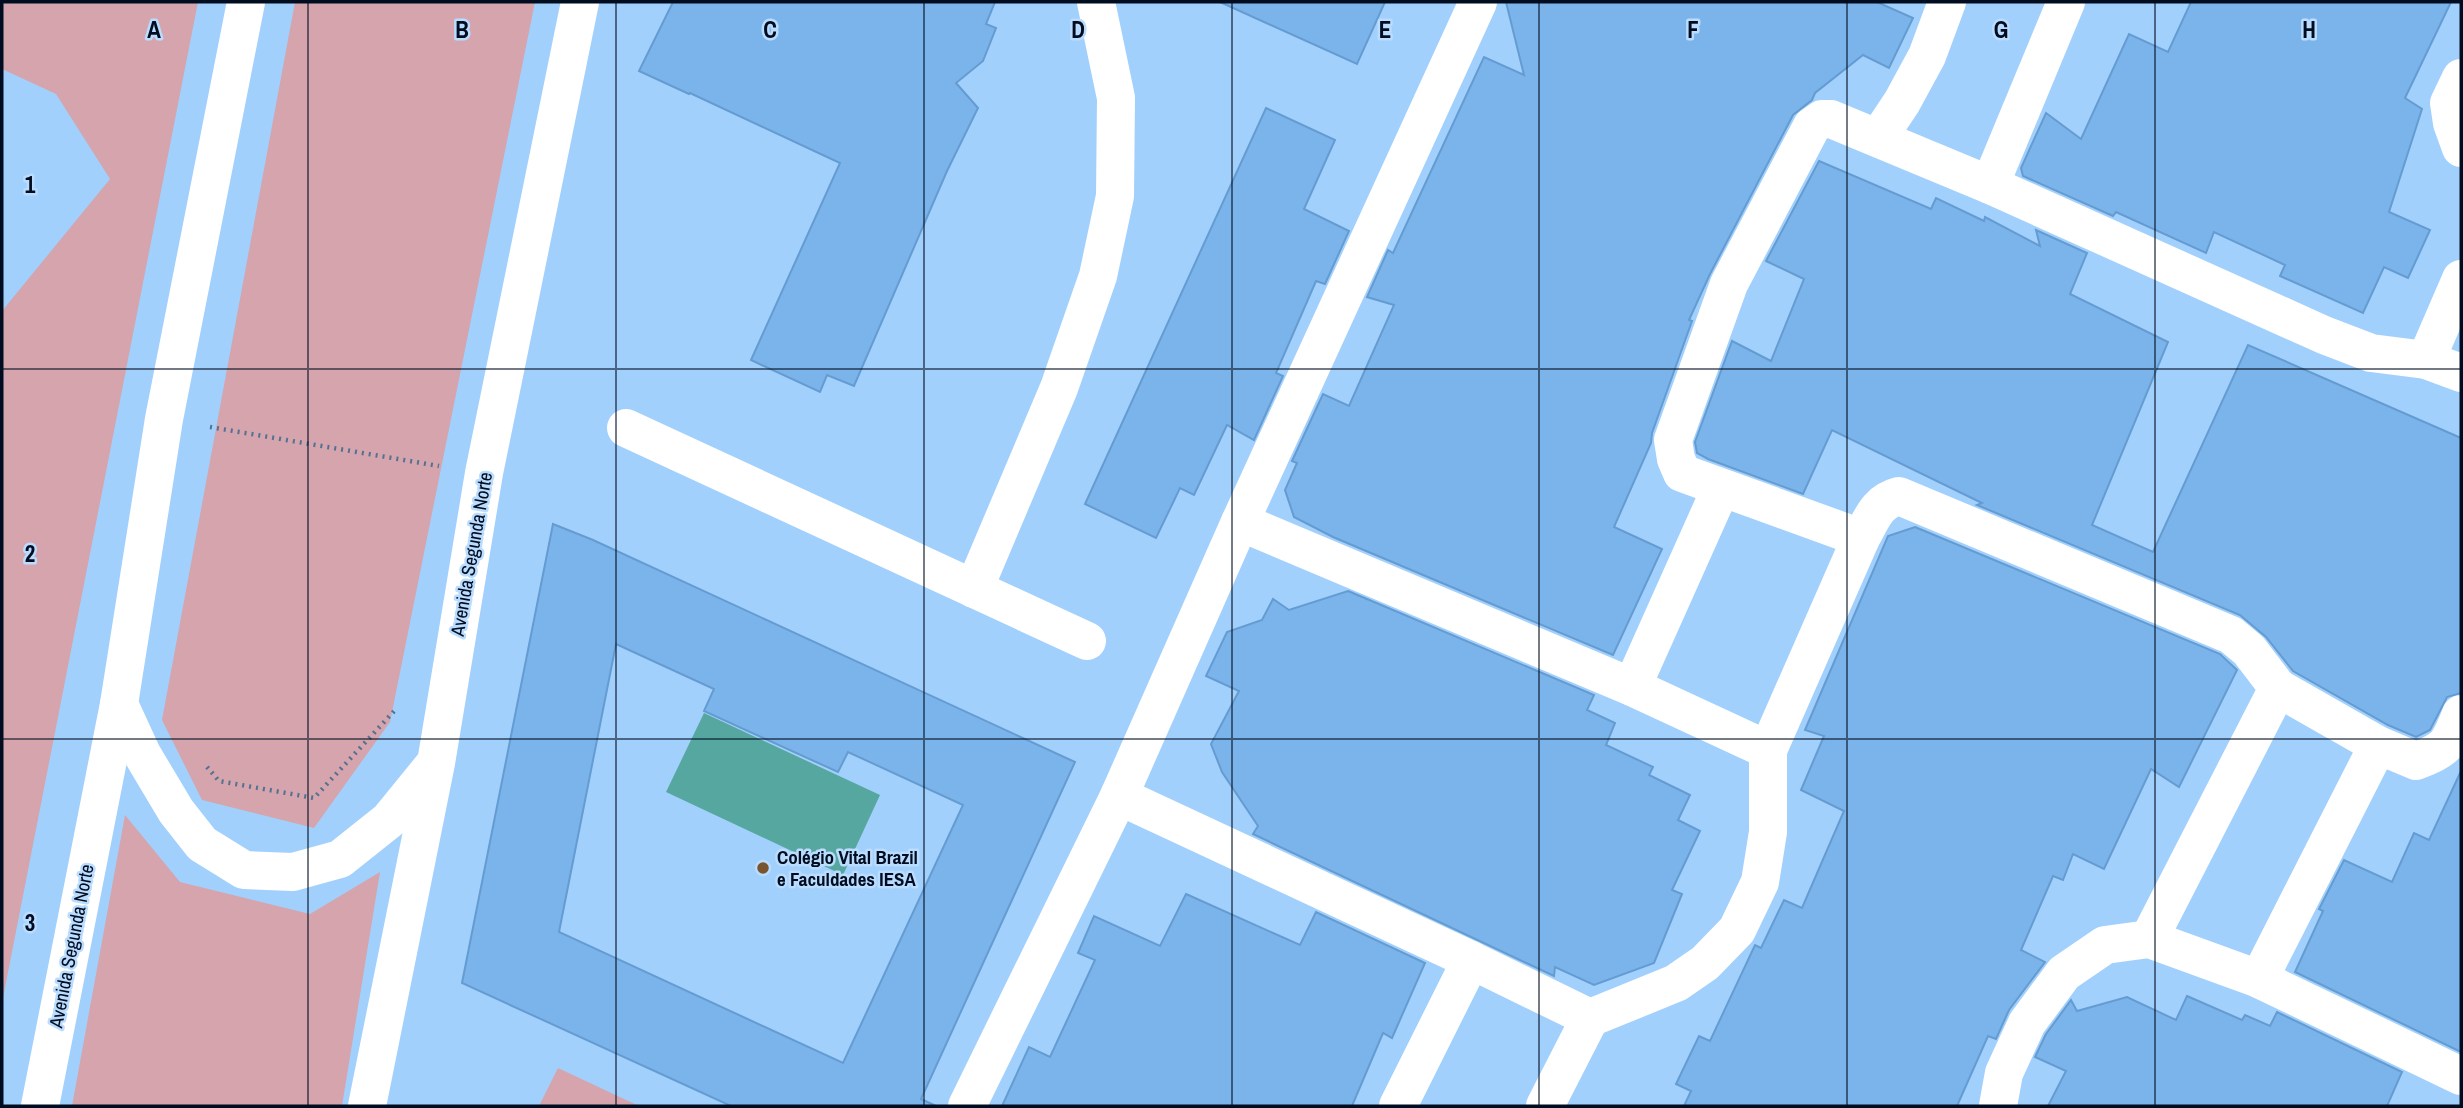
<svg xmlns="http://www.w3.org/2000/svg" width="2463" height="1108" font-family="'Archivo Narrow',sans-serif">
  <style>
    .green { fill: #d5a4ac }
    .water { fill: #55a7a0 }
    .building { fill: #7bb4eb; stroke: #649cd1; stroke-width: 2; fill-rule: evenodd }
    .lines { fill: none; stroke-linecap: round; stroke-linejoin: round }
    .path { stroke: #547192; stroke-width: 4.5; stroke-dasharray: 2 5; stroke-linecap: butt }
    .minor { stroke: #fff; stroke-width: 38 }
    .secondary { stroke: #fff; stroke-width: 38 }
    .grid { fill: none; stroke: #000c1f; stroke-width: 2; stroke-opacity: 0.55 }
    .poi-dot { fill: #78552e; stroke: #badcfe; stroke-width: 2.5 }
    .labels { text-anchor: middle; stroke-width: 5; stroke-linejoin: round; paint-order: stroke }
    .street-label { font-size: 19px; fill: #000c1f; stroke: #badcfe }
    .poi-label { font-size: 19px; font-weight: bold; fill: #000c1f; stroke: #badcfe; text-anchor: start }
    .grid-label { font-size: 23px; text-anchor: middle; font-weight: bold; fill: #000c1f; stroke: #badcfe; stroke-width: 5; stroke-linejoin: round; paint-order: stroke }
  </style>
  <rect width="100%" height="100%" fill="#a2d0fd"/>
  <g class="green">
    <path d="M2 2H198L2 1003V311L110 179 56 94 2 69Z"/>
    <path d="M295 2H535L390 722 314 828 202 800 162 720Z"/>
    <path d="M125 815 180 882 310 914 380 872 342 1106H72Z"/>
    <path d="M558 1068 639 1106H539Z"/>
  </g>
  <path class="water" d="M704 713 880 795 843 875 666 792Z"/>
  <g class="building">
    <path d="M673 2H995L986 24 996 28 983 61 956 83 978 108 947 171 854 386 827 375 820 392 751 360 840 163 690 93 689 94 639 71Z"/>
    <path d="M1220 2H1385L1357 64Z"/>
    <path d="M1506 2H1877L1913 18 1889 68 1863 55 1815 93 1812 100 1793 115 1710 274 1689 320 1692 321 1652 433 1651 443 1614 527 1662 549 1613 655 1333 537 1294 517 1285 490 1297 463 1292 461 1323 394 1349 406 1394 305 1367 297 1388 250 1393 253 1484 57 1524 75Z"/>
    <path d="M2191 2H2451L2405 98 2422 109 2389 212 2430 230 2408 278 2384 267 2363 313 2280 276 2285 265 2214 232 2206 253 2116 212 2113 216 2023 176 2021 168 2046 113 2081 139 2129 34 2168 52Z"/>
    <path d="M1266 108 1335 140 1304 209 1349 231 1325 284 1316 281 1276 373 1283 376 1254 440 1227 425 1194 495 1180 488 1156 538 1085 504Z"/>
    <path d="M1819 161 1931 209 1936 198 1984 221 1985 217 2040 246 2036 230 2087 253 2070 294 2168 342 2092 525 2153 552 2248 345 2461 438V693L2447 697 2430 730 2416 737 2388 725 2293 671 2266 637 2240 615 1977 505 1982 503 1832 430 1803 494 1708 459 1697 453 1695 442 1732 341 1771 361 1804 279 1766 261Z"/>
    <path d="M553 524 593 540 1075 762 921 1099 936 1106H731L462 983ZM616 644 714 689 704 711 838 772 848 752 963 805 843 1063 559 932Z"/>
    <path d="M1915 527 2220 654 2237 670 2179 787 2151 769 2104 869 2073 854 2063 880 2053 876 2021 950 2045 962 2009 1010 1996 1039 1988 1036 1957 1106H1684L1691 1091 1676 1084 1699 1036 1710 1041 1755 945 1761 948 1784 900 1802 908 1844 811 1801 790 1824 736 1805 730 1888 536Z"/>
    <path d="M1348 591 1594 695 1587 710 1615 723 1606 745 1653 767 1649 775 1690 795 1678 820 1700 831 1672 890 1682 894 1654 963 1594 985 1555 967 1554 976 1253 834 1258 826 1222 772 1211 744 1239 691 1206 676 1227 632 1262 620 1273 599 1289 610Z"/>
    <path d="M2461 771V1052L2295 972 2323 911 2319 909 2344 860 2392 882 2414 833 2429 840Z"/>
    <path d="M1186 894 1300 945 1316 912 1425 963 1392 1038 1383 1033 1352 1106H1002L1029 1047 1050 1057 1095 960 1078 953 1094 916 1160 946Z"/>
    <path d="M2187 996 2242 1020 2245 1015 2270 1026 2277 1012 2402 1072 2387 1106H2048L2066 1071 2035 1057 2046 1034 2071 1000 2077 1011 2127 997 2176 1020Z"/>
  </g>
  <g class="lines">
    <g class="path">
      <path d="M210 427 439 466"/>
      <path d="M207 767 219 781 314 798 396 709"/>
    </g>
    <g class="minor">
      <path d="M2461 78 2449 103 2452 123 2461 148"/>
      <path d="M1878 138 1902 102 1927 56 1947 2"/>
      <path d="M1990 185 2066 2"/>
      <path d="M2426 360 2461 373"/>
      <path d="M626 428 1087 641"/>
      <path d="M1240 522 1632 687 1768 750V832L1760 882 1737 930 1705 963 1676 983 1590 1018 1471 960"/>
      <path d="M1861 538 1682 473 1676 459 1673 440 1729 284 1812 126 1822 119H1831L1990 185 2324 335 2371 353 2426 360 2461 279"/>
      <path d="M974 589 1059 388 1098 276 1115 196 1116 98 1096 2"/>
      <path d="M1632 687 1721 488"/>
      <path d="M2278 688 2378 745 2416 761C2448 749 2449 744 2461 714"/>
      <path d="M1768 750 1861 538C1872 519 1876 502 1899 496L2231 635 2249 650 2278 688 2149 939"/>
      <path d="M1119 796 1471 960 1398 1106"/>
      <path d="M2259 979 2378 745"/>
      <path d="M967 1106 1119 796 1240 522 1478 2"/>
      <path d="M1545 1106 1590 1018"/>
      <path d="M1998 1106 2004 1073 2027 1023 2064 973 2105 945 2149 939 2259 979 2461 1076"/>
    </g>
    <g class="secondary">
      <path d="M119 704 142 754 176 811 202 844 244 870 293 872 340 859 389 820 433 766"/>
      <path d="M40 1106 119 704 164 419 246 2"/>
      <path d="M367 1106 436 763 484 473 580 2"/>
    </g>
  </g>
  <path class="grid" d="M308 2V1106M616 2V1106M924 2V1106M1232 2V1106M1539 2V1106M1847 2V1106M2155 2V1106M2 369H2461M2 739H2461"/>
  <circle class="poi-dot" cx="763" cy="868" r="7"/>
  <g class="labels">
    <g class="street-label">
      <text transform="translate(471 554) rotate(-80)" y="7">Avenida Segunda Norte</text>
      <text transform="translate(71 946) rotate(-79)" y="7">Avenida Segunda Norte</text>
    </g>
    <g class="poi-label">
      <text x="777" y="864">Colégio Vital Brazil<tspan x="777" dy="22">e Faculdades IESA</tspan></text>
    </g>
  </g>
  <g class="grid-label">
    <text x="154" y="38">A</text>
    <text x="462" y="38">B</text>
    <text x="770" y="38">C</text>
    <text x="1078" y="38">D</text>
    <text x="1385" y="38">E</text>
    <text x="1693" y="38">F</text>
    <text x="2001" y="38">G</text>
    <text x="2309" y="38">H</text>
    <text x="30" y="193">1</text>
    <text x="30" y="562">2</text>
    <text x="30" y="931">3</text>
  </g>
  <rect width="2463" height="1108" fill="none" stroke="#000c1f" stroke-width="7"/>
</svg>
